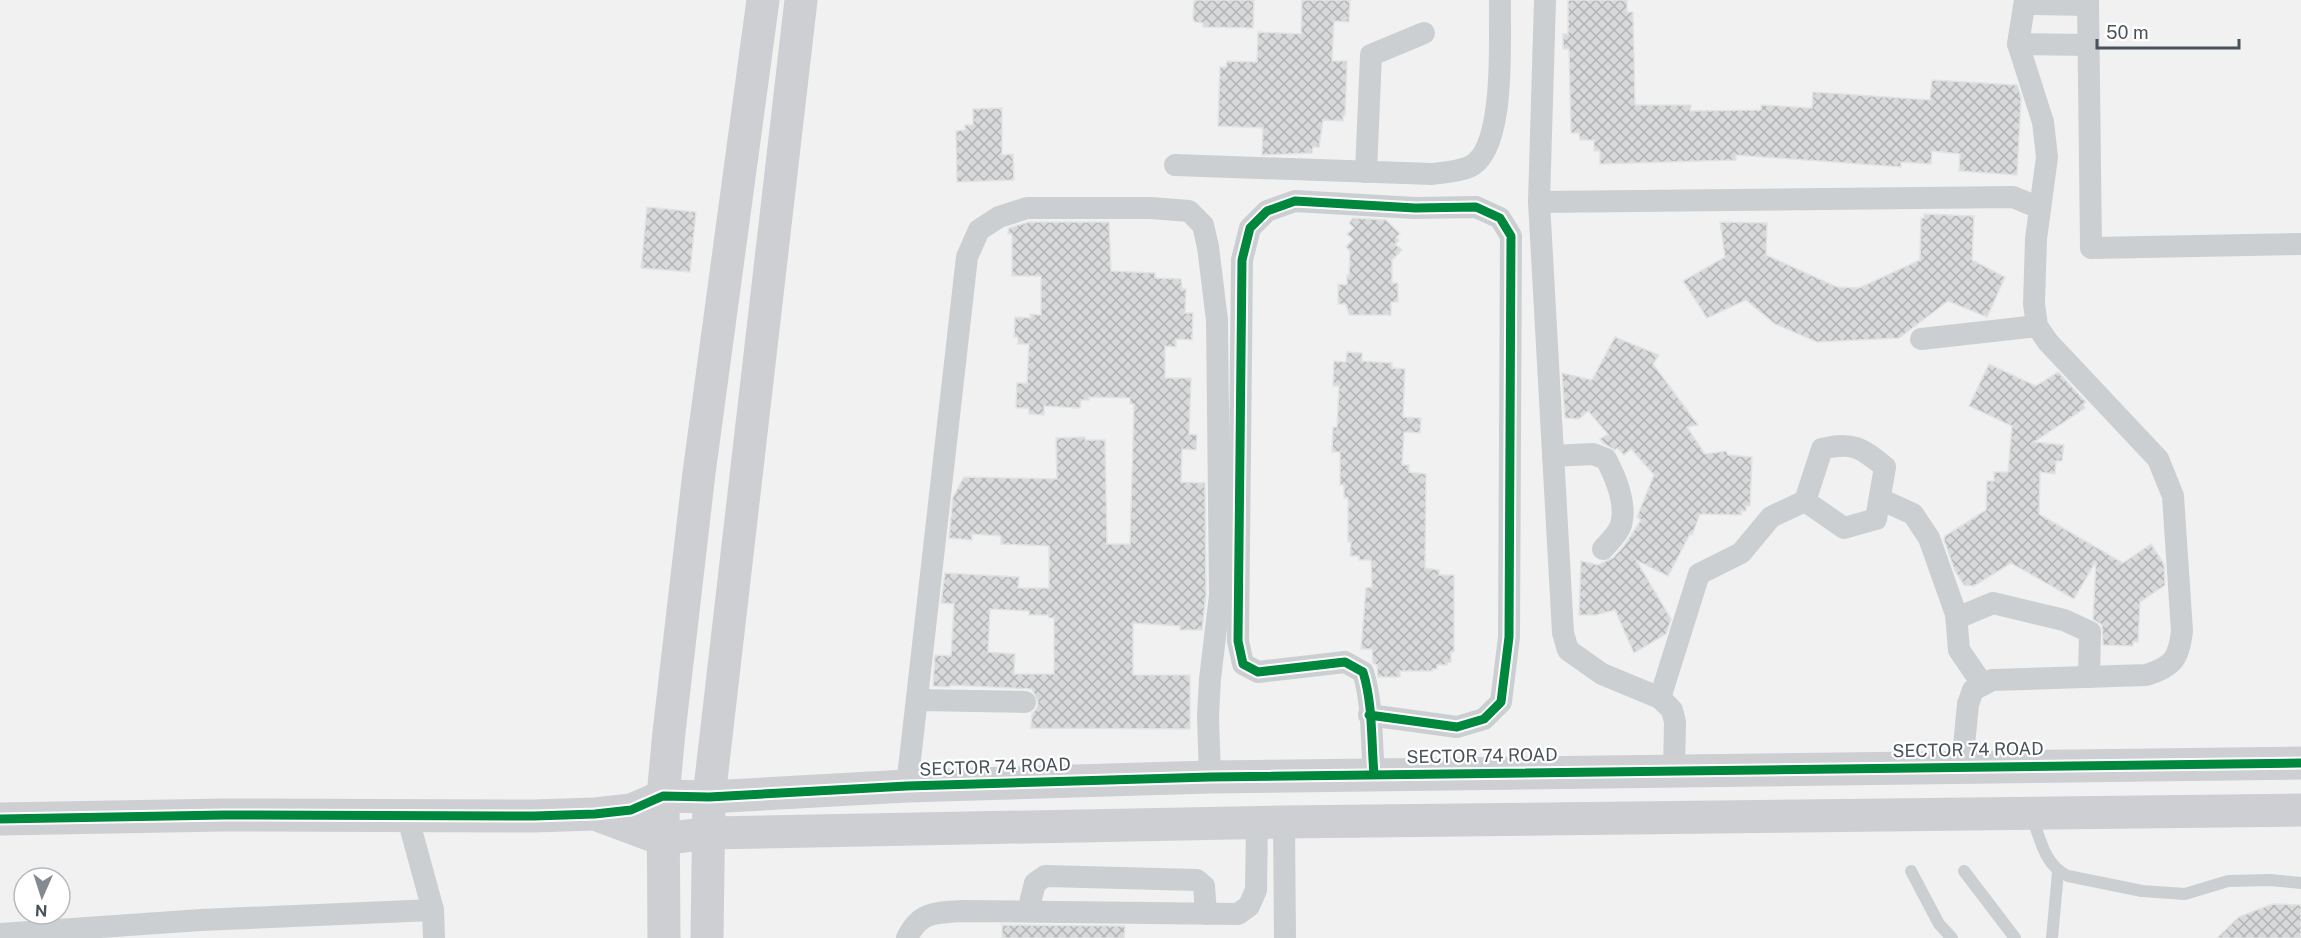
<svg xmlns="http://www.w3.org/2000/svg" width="2301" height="938" font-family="'Public Sans',sans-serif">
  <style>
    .building { fill: url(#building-cross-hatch); stroke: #e2e3e3; stroke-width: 1.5; fill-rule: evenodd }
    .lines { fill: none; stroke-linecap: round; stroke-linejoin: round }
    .lane { stroke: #cccfd1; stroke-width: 12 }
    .street { stroke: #cccfd1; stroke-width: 22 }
    .secondary { stroke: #cdcfd2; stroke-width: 33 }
    .cycleway-casing { stroke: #fff; stroke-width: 13 }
    .cycleway { stroke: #00873e; stroke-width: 9 }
    .labels { text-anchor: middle; stroke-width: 4.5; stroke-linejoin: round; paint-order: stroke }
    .street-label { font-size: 18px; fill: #49525b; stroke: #fff }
  </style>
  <defs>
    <pattern id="building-cross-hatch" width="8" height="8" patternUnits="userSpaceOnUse" patternTransform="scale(1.5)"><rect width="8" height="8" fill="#d8d9db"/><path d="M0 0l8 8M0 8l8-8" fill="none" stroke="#b1b3b5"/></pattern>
  </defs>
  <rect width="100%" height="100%" fill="#f1f1f1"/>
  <g class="building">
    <path d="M1194 0H1254L1253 28 1203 27V23L1195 22 1193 19Z"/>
    <path d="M1302 0H1350L1349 22 1334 21 1332 61H1347L1345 116H1343V121L1323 120 1319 147H1313L1312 153 1262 155 1263 128 1218 126 1220 67H1226L1227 61 1257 62 1258 32 1301 34Z"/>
    <path d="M1568 0H1627V12H1633L1635 105H1691L1690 111 1761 110V105L1812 108 1813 92 1930 100 1932 80 2017 85 2021 97 2017 175 1959 171 1960 154 1932 151 1931 164 1901 162V167L1736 155V160L1600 164V151H1594V140H1580L1579 133H1571L1569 49H1563V34H1568Z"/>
    <path d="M1002 108V155L1013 154 1014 180 957 182 956 131 965 130V125H973V109Z"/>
    <path d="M647 207 696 212 690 272 641 268Z"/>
    <path d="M1924 214 1974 216 1972 260 2005 277 1987 317 1948 301 1899 338 1817 342 1775 324 1746 300 1707 318 1683 281 1725 257 1720 222 1767 223 1766 255 1837 287 1859 288 1920 260 1921 218H1924Z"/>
    <path d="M1353 218 1386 220 1400 234 1396 237 1399 240 1395 244 1402 250 1392 260V283H1398V302H1391V315H1349L1346 304H1338V284L1347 285V275H1349L1350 251 1346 247 1353 239 1347 234 1354 228 1349 223Z"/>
    <path d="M1029 222H1109L1111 271 1155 273V278L1181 279 1182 289H1186L1185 313H1193L1192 340 1176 339V347L1165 346V378H1191L1189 434 1197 435 1196 450 1182 449 1181 482 1205 483 1206 594 1202 630H1180V626L1133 623V675H1190V729L1031 728 1032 714 1037 708 1038 702 1032 689 950 685V687L933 686 935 655 951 656 954 604 941 603 945 573 1019 577 1018 588H1049V546L1001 544V536L972 534V540L949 538 953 497 964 477 1057 479 1056 438 1085 437V440H1105L1107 544H1130L1134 404H1130V398L1089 397V400H1081L1080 408 1044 406V415L1029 414V408H1016L1017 383H1027L1029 344H1018V337H1014L1015 317 1031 318 1030 314 1041 315V276H1012V234H1008L1009 228ZM990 609 1029 611V615H1048L1049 618H1054V674H1014L1015 654 988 652Z"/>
    <path d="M1615 337 1659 355 1653 364 1698 425 1687 427 1705 454 1726 451 1728 455 1752 457 1750 506H1746V511H1741L1742 515 1700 514 1692 535 1690 534 1668 576 1636 560 1671 619 1666 634 1634 653 1615 610 1596 615H1579L1581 561 1598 565 1613 558 1624 546 1641 520 1637 517 1654 475 1631 449 1624 455 1617 448 1615 450 1603 443 1600 439 1608 434 1588 411 1579 419 1565 418 1562 373 1592 380Z"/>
    <path d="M1347 352 1362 353V361L1392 363V368L1405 369 1403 417 1421 418 1420 433 1404 432 1402 465H1409V472L1426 474 1425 568 1439 570V575H1454V652H1451V662L1447 663V665H1437V669H1432V671H1400V677H1378L1377 665 1373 663 1372 649H1361L1366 588 1372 587 1371 560H1359V556H1350L1351 542H1348V498H1344V485H1340V452H1332L1333 427H1337L1339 386H1333L1334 361 1346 362Z"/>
    <path d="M1989 364 2036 386 2058 372 2086 402 2083 404 2085 408 2034 442 2064 445 2062 461H2056L2055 474 2040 472 2039 514 2123 563 2151 544 2164 564 2165 585 2140 602 2138 642H2133V646L2103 645 2102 625 2093 619 2096 561 2074 599 2011 563 1974 586 1964 585 1955 571 1944 540 1945 536 1986 510 1987 481H1994V472H2008L2012 426 1969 406Z"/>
    <path d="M2272 904 2301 905V938H2217L2239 917Z"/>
    <path d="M1002 925 1125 926 1124 938H1002Z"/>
  </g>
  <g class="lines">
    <g class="lane">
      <path d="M2031 814C2040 837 2044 866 2068 876L2142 891 2185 894 2228 881 2270 880 2301 883"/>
      <path d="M1911 871 1939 924 1952 938"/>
      <path d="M1964 871 2015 938"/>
      <path d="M2052 938 2058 872"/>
    </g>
    <g class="street">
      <path d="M1545 0 1539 202 1563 633 1568 650 1602 674 1660 698 1672 710 1675 722 1674 770"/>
      <path d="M2088 0 2091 248 2301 244"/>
      <path d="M2025 4 2088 5"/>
      <path d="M2018 44 2088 45"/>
      <path d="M1175 165 1432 174C1444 172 1458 172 1469 167 1507 151 1499 36 1500 0"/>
      <path d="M1366 172 1371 55 1424 33"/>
      <path d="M1539 202 2013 197 2040 208"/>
      <path d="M1921 339 2037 326"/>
      <path d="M1553 456 1593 454 1606 459C1616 478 1627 504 1621 525 1618 534 1609 542 1603 549"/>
      <path d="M1880 499 1913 514 1929 538 1956 614 1959 650 1983 685"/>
      <path d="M1957 618 1993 603 2064 620 2090 632 2089 677"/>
      <path d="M1660 698 1699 574 1741 553 1771 517 1805 501 1844 528 1876 519 1885 467C1862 448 1852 441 1822 449L1805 501"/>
      <path d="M917 700 1025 702"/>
      <path d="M1369 715 1457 727 1484 719 1501 702 1509 637 1511 236 1500 218 1476 207 1415 208 1295 201 1267 211 1250 228 1242 260 1238 641 1243 664 1258 672 1345 662 1363 672C1373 704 1371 740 1374 774"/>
      <path d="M1962 767 1968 704 1973 690 1992 680 2146 675C2173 667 2179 658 2182 631L2173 496 2158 459 2048 342 2037 326 2034 304 2036 239 2047 157 2043 122 2018 44 2025 0"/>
      <path d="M907 786 967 257 979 230 999 217 1027 208H1151L1189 211 1203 225 1208 247 1217 320 1220 595 1210 679 1208 716 1210 777"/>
      <path d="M407 815 433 910 434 938"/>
      <path d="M1284 822 1285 938"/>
      <path d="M1028 911 1035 883 1045 876 1197 880 1204 886 1206 914"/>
      <path d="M0 934 201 920 433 910"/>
      <path d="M907 938C920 911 935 913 962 911L1238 914 1249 906 1256 890 1257 822"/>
    </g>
    <g class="secondary">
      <path d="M600 816 662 839 710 833 1284 822 2301 810"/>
      <path d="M0 819 224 815 534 816 595 814 631 810 663 796 709 797 907 786 1210 777 2301 763"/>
      <path d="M664 938 663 796 669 732 699 473 763 0"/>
      <path d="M707 938 709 797 801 0"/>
    </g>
    <defs>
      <g id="cycleway">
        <path d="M1369 715 1457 727 1484 719 1501 702 1509 637 1511 236 1500 218 1476 207 1415 208 1295 201 1267 211 1250 228 1242 260 1238 641 1243 664 1258 672 1345 662 1363 672C1373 704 1371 740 1374 774"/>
        <path d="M0 819 224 815 534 816 595 814 631 810 663 796 709 797 907 786 1210 777 2301 763"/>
      </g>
    </defs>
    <use href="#cycleway" class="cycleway-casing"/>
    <use href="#cycleway" class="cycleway"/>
  </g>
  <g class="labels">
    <g class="street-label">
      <text transform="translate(1968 750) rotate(-1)" y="6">SECTOR 74 ROAD</text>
      <text transform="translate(1482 756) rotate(-1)" y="6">SECTOR 74 ROAD</text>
      <text transform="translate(995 767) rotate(-2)" y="6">SECTOR 74 ROAD</text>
    </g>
  </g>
  <g transform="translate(42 896) rotate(183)"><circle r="28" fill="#ffffff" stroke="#b6babd" stroke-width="1.5"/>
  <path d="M0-4.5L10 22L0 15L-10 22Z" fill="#848a90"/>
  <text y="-9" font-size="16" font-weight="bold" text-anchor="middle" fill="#49525b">N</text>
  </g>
  <path d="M2097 39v9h142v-9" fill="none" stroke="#49525b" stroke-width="3"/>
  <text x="2106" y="39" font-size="18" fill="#49525b" stroke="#ffffff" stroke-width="4.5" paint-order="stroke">50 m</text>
</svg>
